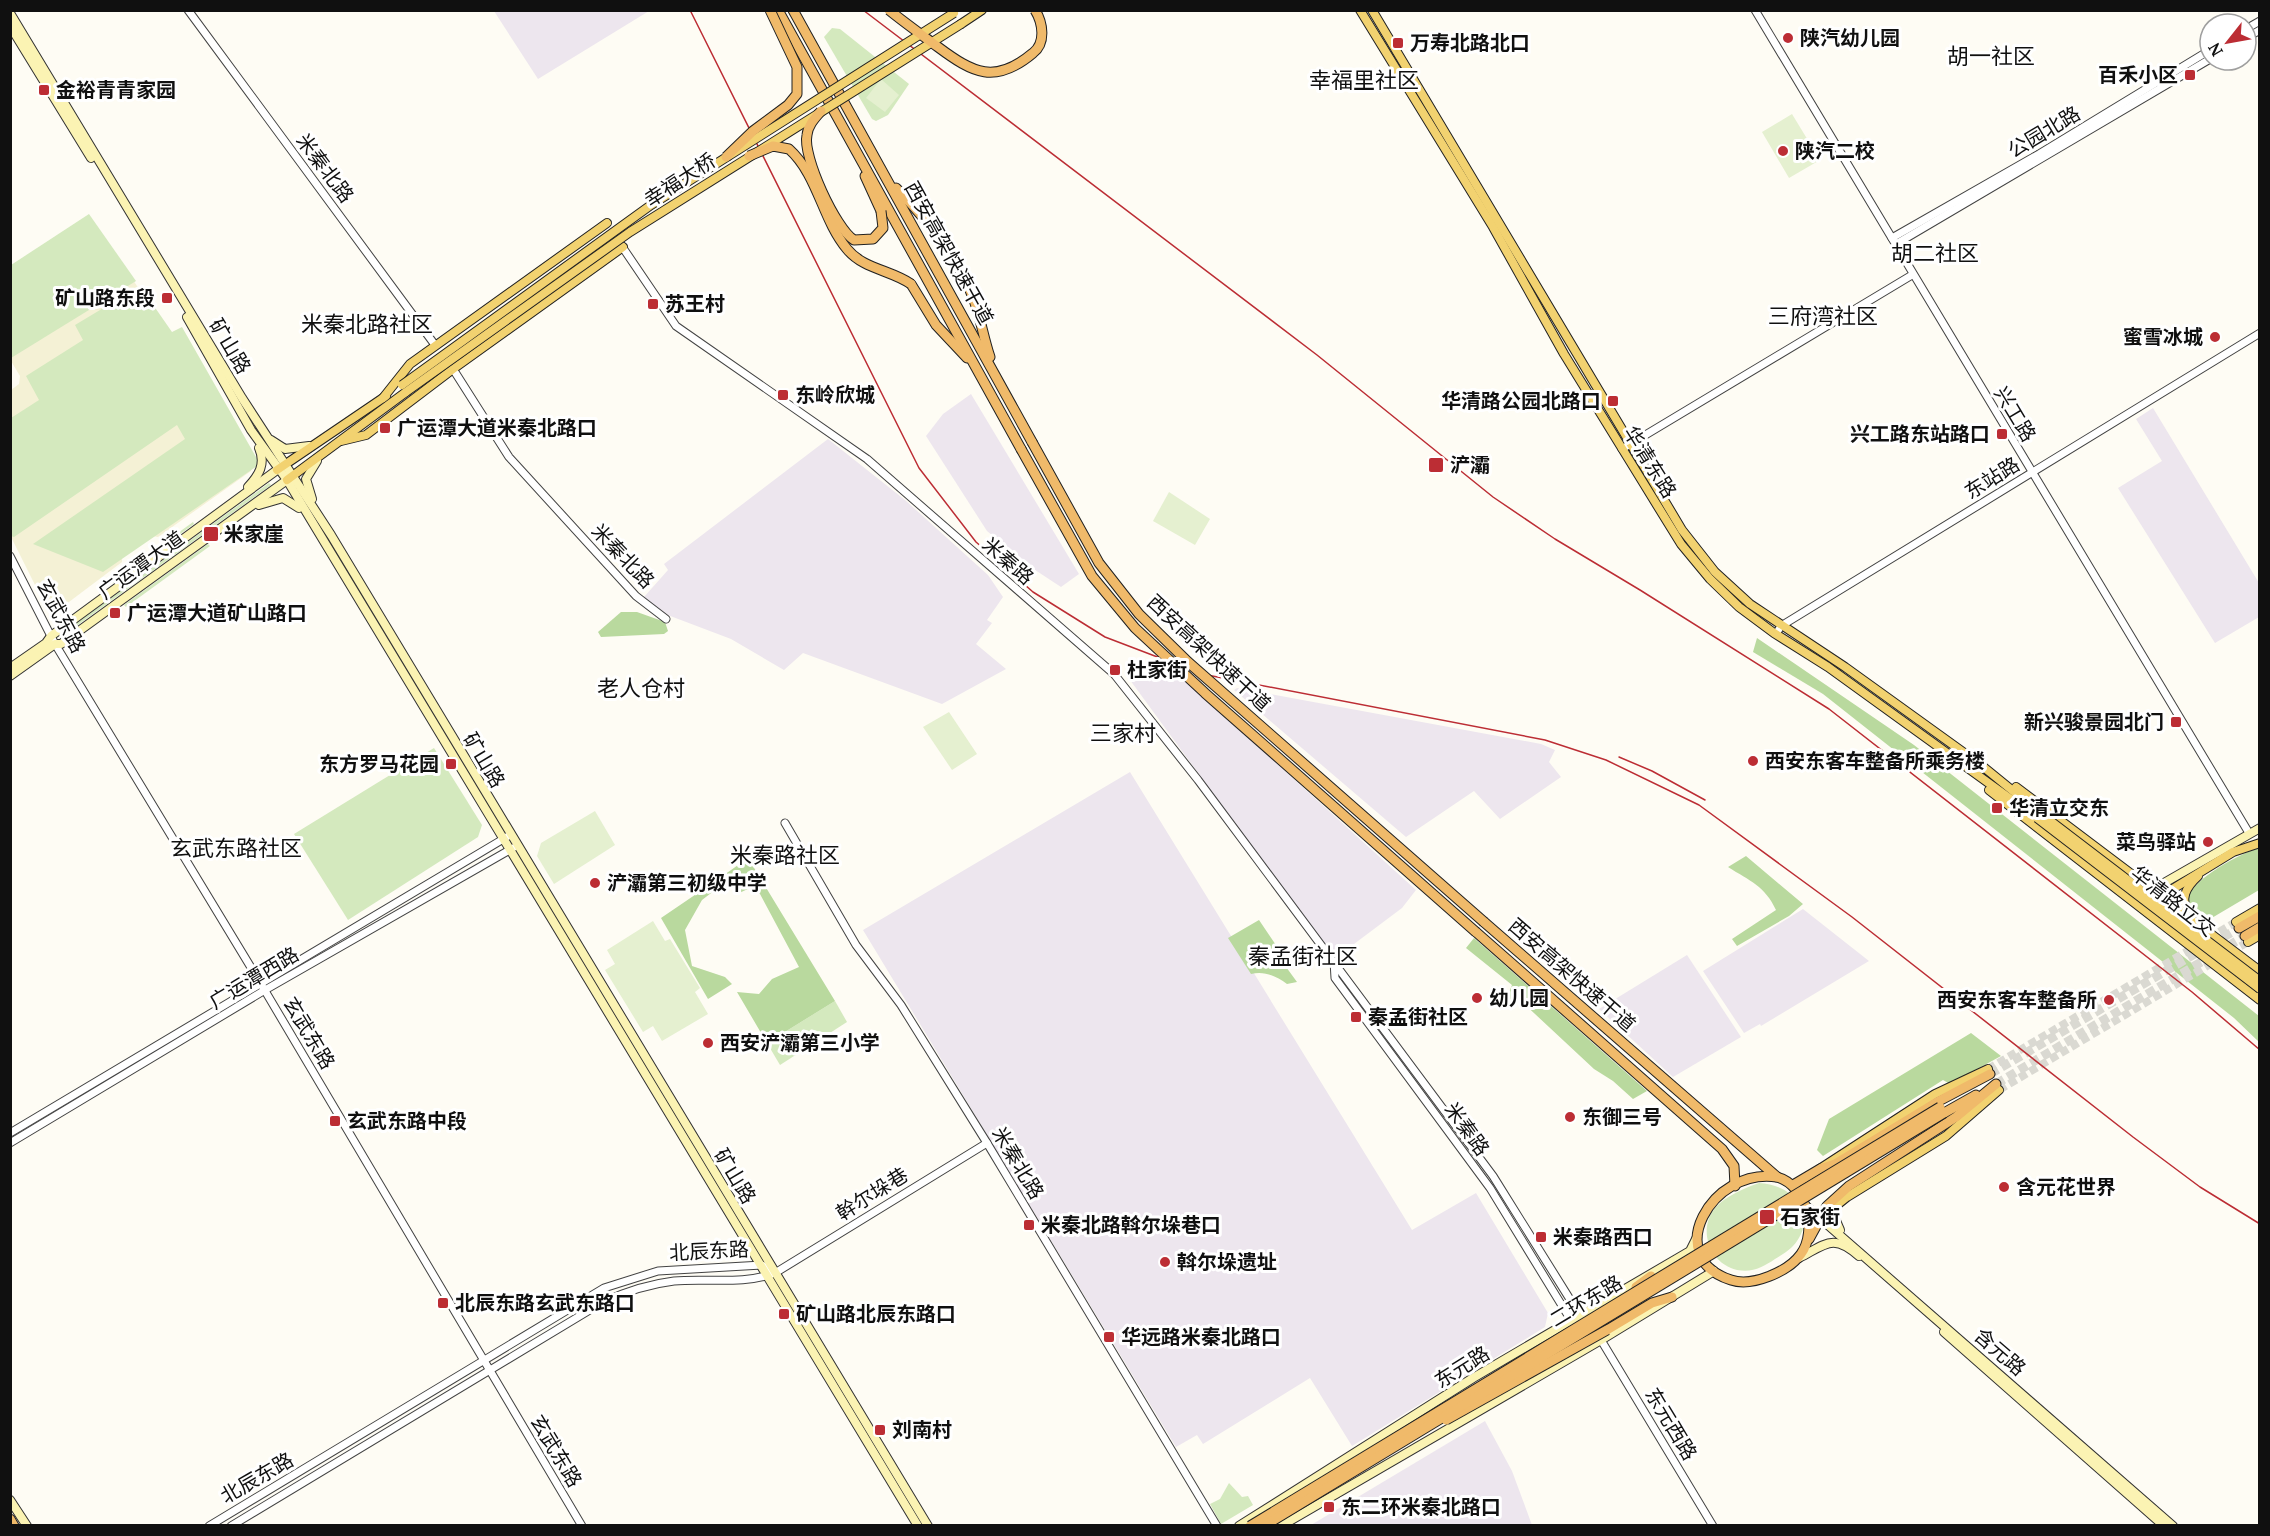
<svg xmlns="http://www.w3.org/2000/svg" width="2270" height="1536" font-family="'PT Serif','Noto Sans SC',serif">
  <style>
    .industrial { fill: #ede6ee }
    .farmland { fill: #f4f1d5 }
    .green { fill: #d4e9be }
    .forest { fill: #b9d99e }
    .pitch { fill: #e5f0d0 }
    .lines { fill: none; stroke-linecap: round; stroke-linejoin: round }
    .secondary-tunnel { stroke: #dad9d2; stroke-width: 8; stroke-dasharray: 8 4; stroke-linecap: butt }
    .trunk-tunnel { stroke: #dad9d2; stroke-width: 9; stroke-dasharray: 9 4.5; stroke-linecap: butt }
    .tertiary-casing { stroke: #434343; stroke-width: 9 }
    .secondary-casing { stroke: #323232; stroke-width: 10 }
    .primary-casing { stroke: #212121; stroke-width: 10 }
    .trunk-casing { stroke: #212121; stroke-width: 11 }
    .tertiary { stroke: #fff; stroke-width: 7 }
    .secondary { stroke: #fbf3b3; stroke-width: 8 }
    .primary { stroke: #f2d270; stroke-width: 8 }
    .trunk { stroke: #f0ba6a; stroke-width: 9 }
    .rail { stroke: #bc2d34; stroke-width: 1.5 }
    .primary-bridge-casing { stroke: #212121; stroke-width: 10; stroke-linecap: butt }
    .trunk-bridge-casing { stroke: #212121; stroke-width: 11; stroke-linecap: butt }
    .primary-bridge { stroke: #f2d270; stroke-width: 8 }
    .trunk-bridge { stroke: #f0ba6a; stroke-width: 9 }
    .poi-dot { fill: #bc2d34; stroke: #fff; stroke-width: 2 }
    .labels { text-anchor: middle; stroke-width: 6; stroke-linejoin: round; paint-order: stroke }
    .poi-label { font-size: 20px; font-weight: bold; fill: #101010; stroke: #fff; text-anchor: start }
    .street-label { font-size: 20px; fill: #101010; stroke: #fff }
    .quarter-label { font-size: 22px; fill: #101010; stroke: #fff }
  </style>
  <rect width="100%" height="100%" fill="#fefcf4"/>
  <g class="industrial">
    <path d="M494 11H649L538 79Z"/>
    <path d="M971 394 1079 574 1061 587 1029 566 987 531 926 436 943 414Z"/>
    <path d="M2153 408 2259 583V617L2215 643 2118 488 2162 461 2136 419Z"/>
    <path d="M828 439 905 500 988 575 1003 597 987 620 992 623 976 644 1006 669 942 704 803 653 784 670 731 639 665 614 644 597 668 570 664 564Z"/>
    <path d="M1163 667 1177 673 1416 890 1402 908 1334 959 1130 680 1140 671 1147 678Z"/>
    <path d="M1237 688 1541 744 1555 750 1549 762 1561 777 1500 819 1474 791 1406 837 1234 690Z"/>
    <path d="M1130 772 1412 1230 1476 1193 1548 1313 1545 1327 1352 1446 1310 1378 1203 1444 1197 1435 1176 1447 863 930Z"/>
    <path d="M1803 909 1869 961 1761 1026 1760 1024 1744 1033 1703 971Z"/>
    <path d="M1687 955 1741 1037 1673 1077 1599 1009Z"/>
    <path d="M1485 1421 1512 1471 1532 1525H1311Z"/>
  </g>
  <path class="farmland" d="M124 266 252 463 251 471 158 537 141 534 122 547V562L57 611 47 609 11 537V390L19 384 20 376 11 361V334Z"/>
  <g class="green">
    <path d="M832 28 840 29 909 84 888 115 876 121 872 119 824 37Z"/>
    <path d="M89 214 136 281 11 358V265Z"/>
    <path d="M140 286 172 332 182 327 260 464 103 572 33 544 185 439 177 425 14 537 11 536V418L39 400 26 376 83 340 75 325Z"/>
    <path d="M269 483 271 485 68 632 67 630Z"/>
    <path d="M193 522 194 524 113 583 112 581Z"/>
    <path d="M208 544 210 546 126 607 124 605Z"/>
    <path d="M434 748 482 825 478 837 348 920 294 834Z"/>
    <path d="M835 1001 847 1022 780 1065 767 1043Z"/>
    <path d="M1759 1183C1790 1184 1818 1211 1797 1241 1792 1249 1783 1254 1775 1259 1763 1267 1753 1273 1737 1270 1710 1264 1697 1230 1715 1208 1725 1196 1745 1188 1759 1183Z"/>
    <path d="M1229 1483 1242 1497 1248 1496 1253 1505 1221 1524 1210 1504 1220 1499Z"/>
  </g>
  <g class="forest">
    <path d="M621 612H637L665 622 668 631 664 634 601 637 598 632Z"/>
    <path d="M1757 638 1914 745 2259 1016V1042L2234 1018 1823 694 1753 652Z"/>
    <path d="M2259 848V890L2205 922 2192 912 2188 898C2192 879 2241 853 2259 848Z"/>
    <path d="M1746 856 1803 904 1789 916 1737 946 1732 939 1776 910C1765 886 1750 881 1728 867Z"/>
    <path d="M748 858 835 1001 767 1043 737 992 759 994 772 979 799 967 760 894 750 888 737 894 724 875Z"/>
    <path d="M711 884 715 890 702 900 685 930 692 966 725 977 732 984 708 999 661 918Z"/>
    <path d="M1259 920 1284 957 1281 960 1297 982 1287 984C1276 976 1265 971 1251 974L1228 938Z"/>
    <path d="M1474 938 1647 1091 1633 1099 1613 1081 1594 1069 1520 1000 1515 1003 1507 997 1512 985 1466 948Z"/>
    <path d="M1971 1033 2001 1056 1950 1084 1943 1080 1823 1156 1817 1150 1829 1119Z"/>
  </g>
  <g class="pitch">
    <path d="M881 79 899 95 885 112 866 98Z"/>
    <path d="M1792 114 1820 160 1789 178 1762 132Z"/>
    <path d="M1169 492 1210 519 1195 545 1153 521Z"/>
    <path d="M949 712 977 754 952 770 923 727Z"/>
    <path d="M595 811 615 845 554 884 537 856 541 843Z"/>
    <path d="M653 921 665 941 670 939 700 988 695 992 708 1014 662 1041 653 1026 643 1032 605 970 615 964 607 950Z"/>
  </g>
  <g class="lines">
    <g class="secondary-tunnel">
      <path d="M2209 938 2236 922"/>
      <path d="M2230 952 2248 942"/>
      <path d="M1988 1069 2196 946"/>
      <path d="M1999 1090 2217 960"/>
    </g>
    <g class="trunk-tunnel">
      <path d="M1990 1074 2239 928"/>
      <path d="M1996 1084 2245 936"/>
    </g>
    <defs>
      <g id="tertiary">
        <path d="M188 10 435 345"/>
        <path d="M1755 10 2249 833"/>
        <path d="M2246 29 2260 21"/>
        <path d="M2246 38 2260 30"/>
        <path d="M1892 238 2039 154 2210 50"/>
        <path d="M1896 244 2210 59"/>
        <path d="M621 245 676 326 867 459 1114 674 1198 780 1493 1176 1581 1317"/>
        <path d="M453 369 509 457 636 596 666 619"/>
        <path d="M1622 449 1912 275"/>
        <path d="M10 556 55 644 261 984 582 1526"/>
        <path d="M1776 634 1781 626 2260 333"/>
        <path d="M785 823 856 945 901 1005 987 1143 1217 1526"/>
        <path d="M1334 961 1335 978 1490 1188 1572 1322"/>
        <path d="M10 1133 510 835"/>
        <path d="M10 1143 265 990 513 848"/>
        <path d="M1601 1340 1713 1526"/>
        <path d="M209 1526 604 1288 658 1271 762 1265 775 1273"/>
        <path d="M231 1526 603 1302C625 1292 649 1284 674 1281 706 1278 744 1285 775 1273L987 1143"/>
      </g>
      <g id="secondary">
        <path d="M10 13 242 398 331 535 928 1526"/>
        <path d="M10 26 91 158"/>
        <path d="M187 317 251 430 287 480 918 1526"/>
        <path d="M271 440 285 449 309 446"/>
        <path d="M248 487C259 475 266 464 259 448"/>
        <path d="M312 499 306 479 317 461"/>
        <path d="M259 505 283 498 299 508"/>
        <path d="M10 668 46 643 51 636 277 470"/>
        <path d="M10 676 55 644H61L287 480"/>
        <path d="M2164 883 2260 828"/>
        <path d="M1805 1205 2173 1526"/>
        <path d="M1837 1205 1834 1216 1840 1230"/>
        <path d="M1799 1258C1826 1244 1833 1233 1859 1256"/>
        <path d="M1944 1332 2164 1526"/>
        <path d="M10 1500 27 1526"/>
        <path d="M1239 1526 1473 1378 1690 1251 1697 1237"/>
        <path d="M1281 1526 1601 1340 1714 1271"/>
      </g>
      <g id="primary">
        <path d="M1360 10 1493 227 1564 354 1644 484 1681 544 1710 579 1739 607 1774 633 1828 667 2037 818"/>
        <path d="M1372 10 1682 530 1715 572 1750 604 1845 667 1981 765 2040 813"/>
        <path d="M961 24 982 10"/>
        <path d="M383 398 410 364 607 223"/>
        <path d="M341 441 366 435 453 369 623 247"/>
        <path d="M277 470 386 396"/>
        <path d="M287 480 406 392"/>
        <path d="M2016 787 2260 971"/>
        <path d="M1989 790 2260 1000"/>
        <path d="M2148 883H2164L2161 888 2169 890"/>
        <path d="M2158 898 2233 852 2260 843"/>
        <path d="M2189 914C2179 899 2186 887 2198 876"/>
        <path d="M2236 922 2260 908"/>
        <path d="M2248 942 2260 935"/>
        <path d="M1821 1168 1935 1094 1988 1069"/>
        <path d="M1822 1217 1847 1197 1946 1136 1999 1090"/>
      </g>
      <g id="trunk">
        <path d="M778 10 1021 449"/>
        <path d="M793 10 1032 442"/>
        <path d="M865 176 881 211"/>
        <path d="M896 188C928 220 960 260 975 303 981 321 984 339 990 357"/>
        <path d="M911 284 936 325 967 358"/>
        <path d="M1484 922 1777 1177"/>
        <path d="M2239 928 2260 916"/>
        <path d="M1476 932 1722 1149 1734 1166 1735 1186"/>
        <path d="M2245 936 2260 927"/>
        <path d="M1944 1113 1976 1095"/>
        <path d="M1777 1177C1806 1185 1818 1230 1801 1254 1788 1272 1752 1287 1731 1280 1661 1258 1711 1167 1777 1177Z"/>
        <path d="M1793 1185 1820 1169 1835 1164 1937 1102 1990 1074"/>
        <path d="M1809 1239 1827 1206 1849 1186 1956 1117 1996 1084"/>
        <path d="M1636 1287 1651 1276"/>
        <path d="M1607 1330 1652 1303 1672 1297"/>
        <path d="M10 1519 14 1526"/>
      </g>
    </defs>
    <use href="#tertiary" class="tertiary-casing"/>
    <use href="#secondary" class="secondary-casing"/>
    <use href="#primary" class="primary-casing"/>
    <use href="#trunk" class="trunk-casing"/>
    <use href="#tertiary" class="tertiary"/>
    <use href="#secondary" class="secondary"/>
    <use href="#primary" class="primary"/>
    <use href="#trunk" class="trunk"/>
    <g class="rail">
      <path d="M690 10 919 468 976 542 1033 592 1105 637 1202 674 1545 740 1606 760 1699 805 1852 917 2133 1137 2200 1187 2260 1224"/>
      <path d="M863 10 1317 355 1493 497 1555 539 1640 590 1829 709 2192 992 2260 1050"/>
      <path d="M1619 757 1652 771 1705 800"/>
    </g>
    <defs>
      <g id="primary-bridge">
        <path d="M402 385 651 205 954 13"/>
        <path d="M406 392 630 232 961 24"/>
        <path d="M2040 813 2260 981"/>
        <path d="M2037 818 2260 989"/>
      </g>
      <g id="trunk-bridge">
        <path d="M889 10C905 23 922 35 938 47 973 73 995 85 1033 53 1046 43 1043 23 1035 10"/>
        <path d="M821 111C815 118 808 125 807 135 802 156 836 229 854 240L873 239 883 228 881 211"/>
        <path d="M749 156 773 146 789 149C818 175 822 219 847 249 863 269 891 270 911 284"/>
        <path d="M726 157 753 131 788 105 797 94V67L770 10"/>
        <path d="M1032 442 1099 563 1139 614 1188 662 1484 922"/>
        <path d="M1021 449 1092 576 1135 628 1205 693 1476 932"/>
        <path d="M1446 1420 1607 1330"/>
        <path d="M1250 1526 1940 1107"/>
        <path d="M1264 1526 1944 1113"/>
      </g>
    </defs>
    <use href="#primary-bridge" class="primary-bridge-casing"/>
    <use href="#trunk-bridge" class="trunk-bridge-casing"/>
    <use href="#primary-bridge" class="primary-bridge"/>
    <use href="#trunk-bridge" class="trunk-bridge"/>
  </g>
  <g class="poi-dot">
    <circle cx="1788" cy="38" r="6"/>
    <rect x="1392" y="37" width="12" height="12" rx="3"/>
    <rect x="2184" y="69" width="12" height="12" rx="3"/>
    <rect x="38" y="84" width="12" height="12" rx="3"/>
    <circle cx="1783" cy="151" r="6"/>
    <rect x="161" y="292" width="12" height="12" rx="3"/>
    <rect x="647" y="298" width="12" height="12" rx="3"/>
    <circle cx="2215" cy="337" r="6"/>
    <rect x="777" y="389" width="12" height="12" rx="3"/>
    <rect x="1607" y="395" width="12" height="12" rx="3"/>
    <rect x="379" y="422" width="12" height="12" rx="3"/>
    <rect x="1996" y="428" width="12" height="12" rx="3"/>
    <rect x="1428" y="457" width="16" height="16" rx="3"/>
    <rect x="203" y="526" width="16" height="16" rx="3"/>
    <rect x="109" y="607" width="12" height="12" rx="3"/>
    <rect x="1109" y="664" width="12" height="12" rx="3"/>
    <rect x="2170" y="716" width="12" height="12" rx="3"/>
    <circle cx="1753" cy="761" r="6"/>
    <rect x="445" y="758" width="12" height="12" rx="3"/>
    <rect x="1991" y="802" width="12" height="12" rx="3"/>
    <circle cx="2208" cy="842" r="6"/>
    <circle cx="595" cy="883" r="6"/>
    <circle cx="1477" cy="998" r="6"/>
    <circle cx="2109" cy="1000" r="6"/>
    <rect x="1350" y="1011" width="12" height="12" rx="3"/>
    <circle cx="708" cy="1043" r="6"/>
    <circle cx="1570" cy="1117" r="6"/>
    <rect x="329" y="1115" width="12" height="12" rx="3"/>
    <circle cx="2004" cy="1187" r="6"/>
    <rect x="1759" y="1209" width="16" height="16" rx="3"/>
    <rect x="1023" y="1219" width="12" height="12" rx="3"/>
    <rect x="1535" y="1231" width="12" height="12" rx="3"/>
    <circle cx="1165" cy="1262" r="6"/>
    <rect x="437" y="1297" width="12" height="12" rx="3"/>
    <rect x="778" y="1308" width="12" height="12" rx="3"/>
    <rect x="1103" y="1331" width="12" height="12" rx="3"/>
    <rect x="874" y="1424" width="12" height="12" rx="3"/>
    <rect x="1323" y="1501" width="12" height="12" rx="3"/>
  </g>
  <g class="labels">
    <g class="poi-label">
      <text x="1800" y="45">陕汽幼儿园</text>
      <text x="1410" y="50">万寿北路北口</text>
      <text x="2178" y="82" text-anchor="end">百禾小区</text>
      <text x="56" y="97">金裕青青家园</text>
      <text x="1795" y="158">陕汽二校</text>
      <text x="155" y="305" text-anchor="end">矿山路东段</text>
      <text x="665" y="311">苏王村</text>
      <text x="2203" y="344" text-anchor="end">蜜雪冰城</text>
      <text x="795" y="402">东岭欣城</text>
      <text x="1601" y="408" text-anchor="end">华清路公园北路口</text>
      <text x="397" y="435">广运潭大道米秦北路口</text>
      <text x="1990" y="441" text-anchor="end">兴工路东站路口</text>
      <text x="1450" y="472">浐灞</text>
      <text x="224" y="541">米家崖</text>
      <text x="127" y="620">广运潭大道矿山路口</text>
      <text x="1127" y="677">杜家街</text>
      <text x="2164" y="729" text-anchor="end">新兴骏景园北门</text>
      <text x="1765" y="768">西安东客车整备所乘务楼</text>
      <text x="439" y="771" text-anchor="end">东方罗马花园</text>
      <text x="2009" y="815">华清立交东</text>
      <text x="2196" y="849" text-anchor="end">菜鸟驿站</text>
      <text x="607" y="890">浐灞第三初级中学</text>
      <text x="1489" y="1005">幼儿园</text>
      <text x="2097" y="1007" text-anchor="end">西安东客车整备所</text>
      <text x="1368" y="1024">秦孟街社区</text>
      <text x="720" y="1050">西安浐灞第三小学</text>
      <text x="1582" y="1124">东御三号</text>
      <text x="347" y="1128">玄武东路中段</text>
      <text x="2016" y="1194">含元花世界</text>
      <text x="1780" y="1224">石家街</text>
      <text x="1041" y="1232">米秦北路斡尔垛巷口</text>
      <text x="1553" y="1244">米秦路西口</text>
      <text x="1177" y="1269">斡尔垛遗址</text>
      <text x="455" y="1310">北辰东路玄武东路口</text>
      <text x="796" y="1321">矿山路北辰东路口</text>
      <text x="1121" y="1344">华远路米秦北路口</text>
      <text x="892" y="1437">刘南村</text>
      <text x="1341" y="1514">东二环米秦北路口</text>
    </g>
    <g class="street-label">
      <text transform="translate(2044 132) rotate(-31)" y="7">公园北路</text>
      <text transform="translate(325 168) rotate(53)" y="7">米秦北路</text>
      <text transform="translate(680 180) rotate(-33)" y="7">幸福大桥</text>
      <text transform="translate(949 253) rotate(61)" y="7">西安高架快速干道</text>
      <text transform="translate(230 346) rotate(59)" y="7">矿山路</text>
      <text transform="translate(2015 414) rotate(59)" y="7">兴工路</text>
      <text transform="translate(1650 462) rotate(58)" y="7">华清东路</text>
      <text transform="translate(1992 478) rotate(-32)" y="7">东站路</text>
      <text transform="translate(623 556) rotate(46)" y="7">米秦北路</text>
      <text transform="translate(1008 561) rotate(41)" y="7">米秦路</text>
      <text transform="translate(141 565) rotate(-36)" y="7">广运潭大道</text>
      <text transform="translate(61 616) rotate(62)" y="7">玄武东路</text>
      <text transform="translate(1209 653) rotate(43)" y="7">西安高架快速干道</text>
      <text transform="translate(484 760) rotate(59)" y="7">矿山路</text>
      <text transform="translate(2173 901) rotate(38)" y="7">华清路立交</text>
      <text transform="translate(1572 975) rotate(41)" y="7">西安高架快速干道</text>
      <text transform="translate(254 978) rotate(-31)" y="7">广运潭西路</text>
      <text transform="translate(309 1033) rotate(59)" y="7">玄武东路</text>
      <text transform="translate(1467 1129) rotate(54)" y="7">米秦路</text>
      <text transform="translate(1018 1163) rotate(59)" y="7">米秦北路</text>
      <text transform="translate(735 1176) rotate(59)" y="7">矿山路</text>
      <text transform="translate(872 1194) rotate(-32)" y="7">幹尔垛巷</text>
      <text transform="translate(709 1251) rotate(-3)" y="7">北辰东路</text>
      <text transform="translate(1586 1301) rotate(-31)" y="7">二环东路</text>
      <text transform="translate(2000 1352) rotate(41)" y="7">含元路</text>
      <text transform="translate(1462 1367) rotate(-32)" y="7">东元路</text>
      <text transform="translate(1671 1424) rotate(59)" y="7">东元西路</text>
      <text transform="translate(556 1451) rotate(59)" y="7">玄武东路</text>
      <text transform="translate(257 1478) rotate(-30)" y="7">北辰东路</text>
    </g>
    <g class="quarter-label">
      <text x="1991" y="64">胡一社区</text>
      <text x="1364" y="88">幸福里社区</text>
      <text x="1935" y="261">胡二社区</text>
      <text x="1823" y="324">三府湾社区</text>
      <text x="367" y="332">米秦北路社区</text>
      <text x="641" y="696">老人仓村</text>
      <text x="1123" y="741">三家村</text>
      <text x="236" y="856">玄武东路社区</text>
      <text x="785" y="863">米秦路社区</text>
      <text x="1303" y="964">秦孟街社区</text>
    </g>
  </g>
  <rect width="2270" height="1536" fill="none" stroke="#101010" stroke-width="24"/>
  <g transform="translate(2228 42) rotate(239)"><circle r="28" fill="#ffffff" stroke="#9f9f9f" stroke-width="1.5"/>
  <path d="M0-4.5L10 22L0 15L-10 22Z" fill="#bc2d34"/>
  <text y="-9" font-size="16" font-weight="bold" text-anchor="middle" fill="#101010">N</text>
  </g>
</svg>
